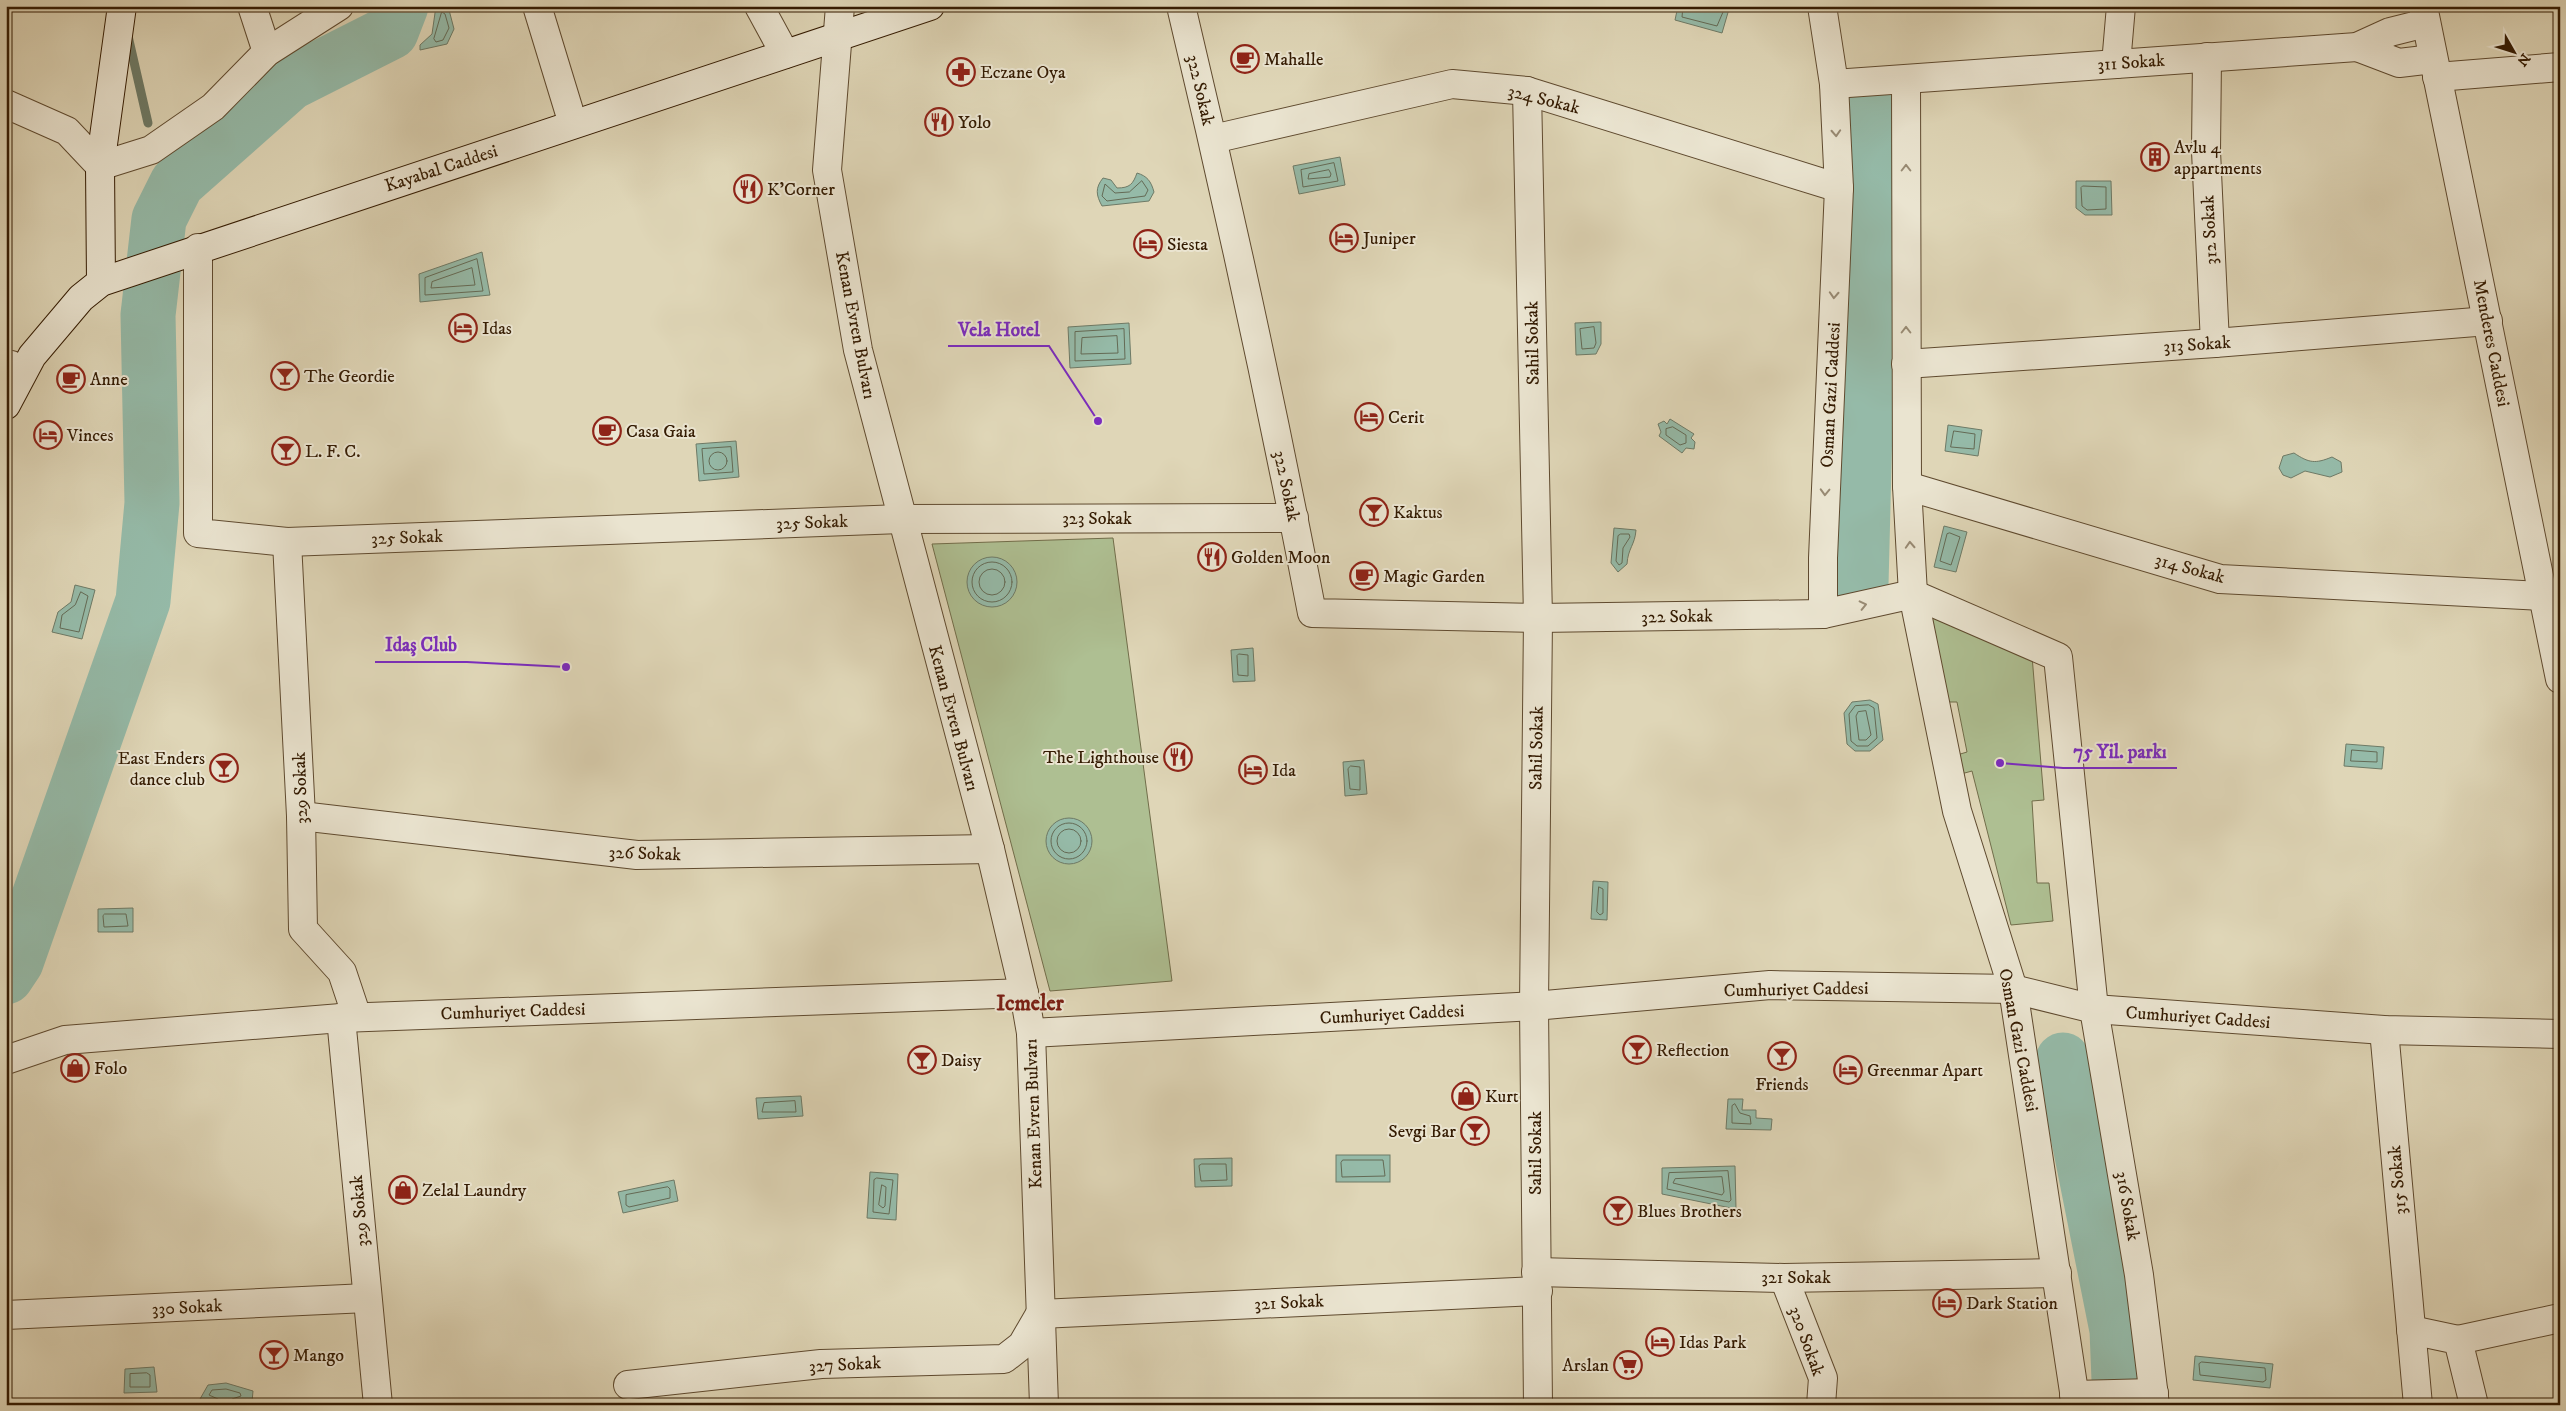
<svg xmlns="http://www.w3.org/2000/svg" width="2566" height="1411" font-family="'IM FELL DW Pica',serif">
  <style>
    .green { fill: #aebf92; stroke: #716d4a }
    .water { fill: #95baa8; stroke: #6e7a66 }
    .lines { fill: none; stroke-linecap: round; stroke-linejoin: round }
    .shore { stroke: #646a55; stroke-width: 1 }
    .stream { stroke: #6e7a66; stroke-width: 9 }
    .river { stroke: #95baa8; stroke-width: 55 }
    .street-casing { stroke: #5f4a2f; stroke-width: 30 }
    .secondary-casing { stroke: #341b02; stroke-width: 30 }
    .street { stroke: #eae4d0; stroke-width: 28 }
    .secondary { stroke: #eae4d0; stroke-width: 28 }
    .oneway { stroke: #988a73 }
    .labels { text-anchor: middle; stroke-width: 4; stroke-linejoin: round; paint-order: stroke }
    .poi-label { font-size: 18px; fill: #341b02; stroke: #eae4d0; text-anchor: start }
    .street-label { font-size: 18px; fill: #341b02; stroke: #eae4d0 }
    .district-label { font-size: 22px; font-weight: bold; fill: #7a1f14; stroke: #eae4d0 }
    .leader { fill: none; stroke: #7b2cbf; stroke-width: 2 }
    .callout-dot { fill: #7b2cbf; stroke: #eae4d0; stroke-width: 2 }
    .callout-label { font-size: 19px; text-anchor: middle; font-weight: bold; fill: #7b2cbf; stroke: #eae4d0; stroke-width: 4; stroke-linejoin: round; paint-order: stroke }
  </style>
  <rect width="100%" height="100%" fill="#dfd6b7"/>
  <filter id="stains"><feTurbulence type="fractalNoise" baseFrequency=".004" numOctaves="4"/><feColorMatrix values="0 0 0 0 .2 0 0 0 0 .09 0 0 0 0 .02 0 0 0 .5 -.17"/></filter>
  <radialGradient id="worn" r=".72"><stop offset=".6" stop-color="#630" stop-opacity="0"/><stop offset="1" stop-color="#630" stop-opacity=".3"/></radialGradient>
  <g class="green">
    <path d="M1113 538 1172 981 1050 991 932 544Z"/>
    <path d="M1929 614 2032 656 2044 800 2032 801 2037 883H2049L2053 921 2011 925 1972 771 1961 774 1957 755 1967 752 1957 702H1947Z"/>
  </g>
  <g class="water">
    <path d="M436 6H448L454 29 447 44 420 50V45L432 34Z"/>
    <path d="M1678 6H1719L1729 9 1722 33 1675 20Z"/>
    <path d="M1340 157 1345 185 1299 194 1293 166Z"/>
    <path d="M1137 173C1147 176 1151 181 1154 192L1149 201 1102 206C1096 195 1095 188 1103 178L1111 180 1117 188C1130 188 1133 184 1137 173Z"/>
    <path d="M2076 181H2111L2112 215H2085L2076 208Z"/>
    <path d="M482 252 490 295 420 302 419 274Z"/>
    <path d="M1601 322V344L1596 354 1576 355 1575 323Z"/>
    <path d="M1129 323 1131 364 1070 368 1068 327Z"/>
    <path d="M1670 419 1694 434 1691 438 1695 442 1694 449 1686 448 1682 453 1659 436 1661 432 1658 424 1664 421 1667 424Z"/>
    <path d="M1948 425 1982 430 1978 456 1945 451Z"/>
    <path d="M736 441 739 477 699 481 696 444Z"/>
    <path d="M2294 453C2309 463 2315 464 2332 457L2341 462 2342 472 2330 477 2305 471 2291 478 2283 475 2279 468 2283 456Z"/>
    <path d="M1944 526 1967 532 1956 572 1934 567Z"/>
    <path d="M1614 528 1636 530C1635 545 1628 548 1627 564L1618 572 1611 563Z"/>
    <circle cx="992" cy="582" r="25"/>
    <path d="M75 585 95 590 82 639 52 632 58 612 71 602Z"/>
    <path d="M1253 648 1255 681 1233 682 1231 650Z"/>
    <path d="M1870 700 1878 704 1883 740 1870 751H1855L1847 744 1844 713 1852 702Z"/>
    <path d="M2346 744 2384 747 2382 769 2344 766Z"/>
    <path d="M1364 760 1367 794 1345 796 1343 762Z"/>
    <circle cx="1069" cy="841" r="23"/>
    <path d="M1593 881 1608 882 1607 920 1591 919Z"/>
    <path d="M133 908V932H98V909Z"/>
    <path d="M801 1096 803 1116 758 1119 756 1098Z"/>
    <path d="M1728 1099H1743L1742 1110H1756V1118L1772 1119 1771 1130 1726 1129Z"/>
    <rect x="1336" y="1155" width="54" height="27"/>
    <path d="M1232 1158V1186L1195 1187 1194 1159Z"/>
    <path d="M1735 1166 1736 1209 1662 1194V1168Z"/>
    <path d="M870 1172 898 1174 896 1220 867 1218Z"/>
    <path d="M674 1180 678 1201 623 1213 618 1192Z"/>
    <path d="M2195 1356 2273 1364 2270 1388 2193 1380Z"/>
    <path d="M154 1367 157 1392 124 1393 125 1369Z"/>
    <path d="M226 1383 253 1391 252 1402H214L200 1399 208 1385Z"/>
  </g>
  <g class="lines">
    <g class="shore">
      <path d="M1683 6 1682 17 1717 26 1723 12 1722 6"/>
      <path d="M442 12 445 14 449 28 443 40 436 42 434 39Z"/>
      <path d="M1334 163 1338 181 1303 187 1301 170Z"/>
      <path d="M1329 170 1331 174 1330 177 1308 179 1309 174Z"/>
      <path d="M1142 181 1148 190 1145 196 1107 201 1102 196 1105 184 1115 193 1129 192Z"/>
      <path d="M2083 186 2106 187V209L2087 210 2082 206 2081 188Z"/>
      <path d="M477 259 483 291 425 295V278Z"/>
      <path d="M472 268 475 285 431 288 432 282Z"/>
      <path d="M1594 327 1596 343 1594 348 1582 349 1580 329Z"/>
      <path d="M1124 329 1125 359 1075 361V332Z"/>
      <path d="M1117 336 1118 353 1081 354 1082 338Z"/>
      <path d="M1673 427 1686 435V443L1680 445 1666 435V429Z"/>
      <path d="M1954 431 1975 434 1974 449 1951 447Z"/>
      <path d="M731 447 733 472 704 474 702 449Z"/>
      <circle cx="718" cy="461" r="9"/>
      <path d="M1950 533 1960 537 1951 565 1940 561 1947 534Z"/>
      <path d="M1621 534H1629L1630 537 1623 548 1622 563 1619 565 1616 561 1618 536Z"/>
      <circle cx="992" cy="582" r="20"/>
      <circle cx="992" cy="582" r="13"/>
      <path d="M81 592 88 596 79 632 60 628 62 615 75 605Z"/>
      <path d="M1239 654 1248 655V676L1238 675 1237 656Z"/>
      <path d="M1869 705 1874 708 1877 738 1868 746H1857L1851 741 1849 714 1855 706Z"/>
      <path d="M1866 711 1871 735 1866 740H1859L1856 716 1858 712Z"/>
      <path d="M2352 750 2377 752V762L2351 761Z"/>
      <path d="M1351 766 1360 767V790L1350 789 1348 769Z"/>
      <circle cx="1069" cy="841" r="18"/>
      <circle cx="1069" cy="841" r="12"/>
      <path d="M1599 887 1603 889V913L1600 915 1597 912Z"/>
      <path d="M105 914H126L128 926 104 927 103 916Z"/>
      <path d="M795 1101 796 1112H762L764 1103Z"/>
      <path d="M1735 1104 1740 1113 1750 1116 1751 1124 1732 1123V1106Z"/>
      <path d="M1343 1160H1383L1385 1176 1342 1177 1341 1163Z"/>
      <path d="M1202 1164H1226L1227 1180 1201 1181 1199 1166Z"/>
      <path d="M1728 1171 1731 1200 1729 1202 1667 1189 1669 1173Z"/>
      <path d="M1722 1177 1724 1192 1722 1195 1673 1183 1675 1179Z"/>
      <path d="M877 1178 893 1180 889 1214 873 1212 874 1180Z"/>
      <path d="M882 1185 886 1187 885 1206 883 1208 879 1205Z"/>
      <path d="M668 1187 670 1189V1198L629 1207 626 1205V1195Z"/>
      <path d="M2202 1362 2265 1368 2266 1380 2263 1382 2200 1375 2199 1364Z"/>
      <path d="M147 1373 150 1375V1387H130V1374Z"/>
      <path d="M220 1405 218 1399 209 1395 212 1390 226 1389 240 1393 241 1396 232 1399 230 1405"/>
    </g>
    <g class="stream">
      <path d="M128 36 148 123"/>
      <path d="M159 174 166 204"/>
    </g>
    <g class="river">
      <path d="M1861 585 1873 106"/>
      <path d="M6 977 16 962 143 601 152 503 148 315 159 219 177 183 290 83 391 32 401 6"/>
      <path d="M2063 1060 2117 1330 2120 1405"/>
    </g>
    <defs>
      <g id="street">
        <path d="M252 6 267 52"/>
        <path d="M537 6 573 124"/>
        <path d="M759 6 785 54"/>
        <path d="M840 6 827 170 858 350 990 849 1024 993 1031 1033 1044 1405"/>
        <path d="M1181 6C1229 207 1273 410 1312 613L1538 618 1823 614"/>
        <path d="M1822 6 1834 84 1839 188 1823 558V614L1913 594 2058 657 2094 1009 2139 1275 2155 1405"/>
        <path d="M2423 6 2560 679"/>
        <path d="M2357 47 2399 63 2433 59"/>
        <path d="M2207 57 2206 151 2215 343"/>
        <path d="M2116 64 2121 6"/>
        <path d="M2437 77 2560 67"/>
        <path d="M1906 80 1907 486 1913 594 1957 811 2013 989 2076 1405"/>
        <path d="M1834 84 2357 47 2390 32 2426 23"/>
        <path d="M1527 91 1538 618 1534 1006 1538 1405"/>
        <path d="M6 104 67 131 100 166 151 150 213 107 267 52 339 6"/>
        <path d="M1213 139 1452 84 1527 91 1839 188"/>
        <path d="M198 248V533L287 542 901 519 1294 518"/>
        <path d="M6 364 11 365"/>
        <path d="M1906 364 2215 343 2488 321"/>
        <path d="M1907 486 2220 579 2543 596"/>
        <path d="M287 542 301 816 303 929 342 972 357 1017"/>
        <path d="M301 816 637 855 990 849"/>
        <path d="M341 1018 378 1405"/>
        <path d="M2384 1030 2418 1405"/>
        <path d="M1031 1033 1534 1006 1770 985 2013 989 2094 1009 2384 1030 2560 1034"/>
        <path d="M6 1060 65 1040 341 1018 1024 993"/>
        <path d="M1536 1272 1784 1278 2057 1273"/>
        <path d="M1784 1278 1823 1378 1821 1405"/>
        <path d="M6 1315 367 1298"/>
        <path d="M2411 1330 2458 1340 2474 1405"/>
        <path d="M2458 1340 2560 1318"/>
        <path d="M628 1385 821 1364 1004 1359 1022 1345 1040 1314 1538 1291"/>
        <path d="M2074 1395 2154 1393"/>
      </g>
      <g id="secondary">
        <path d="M101 282 100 166 122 6"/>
        <path d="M6 405 32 356 81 298 101 282 930 6"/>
      </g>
    </defs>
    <use href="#street" class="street-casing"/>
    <use href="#secondary" class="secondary-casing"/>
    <use href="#street" class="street"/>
    <use href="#secondary" class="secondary"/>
  </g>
  <defs><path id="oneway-chevron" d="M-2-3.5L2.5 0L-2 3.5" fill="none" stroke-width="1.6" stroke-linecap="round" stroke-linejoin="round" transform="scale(1.25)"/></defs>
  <g class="oneway">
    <use href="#oneway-chevron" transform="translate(1836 133) rotate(87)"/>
    <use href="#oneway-chevron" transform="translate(1906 168) rotate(-90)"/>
    <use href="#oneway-chevron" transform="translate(1834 295) rotate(93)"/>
    <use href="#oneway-chevron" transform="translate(1906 330) rotate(-90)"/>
    <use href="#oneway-chevron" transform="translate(1825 492) rotate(92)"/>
    <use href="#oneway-chevron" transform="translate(1910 545) rotate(-93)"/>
    <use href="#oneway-chevron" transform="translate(1863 605) rotate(-13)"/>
  </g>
  <defs>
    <symbol id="cafe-ring" viewBox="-11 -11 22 22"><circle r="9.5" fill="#eae4d0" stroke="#8f2418" stroke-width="1.5"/><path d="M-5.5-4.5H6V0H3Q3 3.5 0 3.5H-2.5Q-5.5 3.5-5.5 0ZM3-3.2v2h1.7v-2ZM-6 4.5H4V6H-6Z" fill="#8f2418"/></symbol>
    <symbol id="pharmacy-ring" viewBox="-11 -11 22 22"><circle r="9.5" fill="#eae4d0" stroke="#8f2418" stroke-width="1.5"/><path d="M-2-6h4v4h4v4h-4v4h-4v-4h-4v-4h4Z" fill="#8f2418"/></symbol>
    <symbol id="restaurant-ring" viewBox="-11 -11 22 22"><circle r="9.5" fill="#eae4d0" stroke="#8f2418" stroke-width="1.5"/><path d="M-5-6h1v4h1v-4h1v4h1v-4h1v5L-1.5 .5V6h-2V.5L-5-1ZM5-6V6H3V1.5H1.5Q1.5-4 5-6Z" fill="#8f2418"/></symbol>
    <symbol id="building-ring" viewBox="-11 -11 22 22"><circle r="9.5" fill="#eae4d0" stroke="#8f2418" stroke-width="1.5"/><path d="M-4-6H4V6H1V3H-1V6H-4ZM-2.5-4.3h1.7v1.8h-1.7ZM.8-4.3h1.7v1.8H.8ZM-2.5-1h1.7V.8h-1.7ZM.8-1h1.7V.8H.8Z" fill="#8f2418"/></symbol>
    <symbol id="hotel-ring" viewBox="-11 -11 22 22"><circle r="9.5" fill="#eae4d0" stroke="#8f2418" stroke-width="1.5"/><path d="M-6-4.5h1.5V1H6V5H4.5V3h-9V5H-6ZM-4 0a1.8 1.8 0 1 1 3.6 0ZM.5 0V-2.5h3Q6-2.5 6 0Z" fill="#8f2418"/></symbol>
    <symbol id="bar-ring" viewBox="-11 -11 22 22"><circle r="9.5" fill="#eae4d0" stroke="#8f2418" stroke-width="1.5"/><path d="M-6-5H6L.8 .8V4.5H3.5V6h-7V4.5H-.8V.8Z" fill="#8f2418"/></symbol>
    <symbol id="shop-ring" viewBox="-11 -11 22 22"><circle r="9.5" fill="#eae4d0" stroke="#8f2418" stroke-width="1.5"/><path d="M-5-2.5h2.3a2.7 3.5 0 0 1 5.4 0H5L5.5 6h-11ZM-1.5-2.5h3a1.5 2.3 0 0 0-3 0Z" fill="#8f2418"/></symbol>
    <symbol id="supermarket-ring" viewBox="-11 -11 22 22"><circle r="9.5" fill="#eae4d0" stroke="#8f2418" stroke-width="1.5"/><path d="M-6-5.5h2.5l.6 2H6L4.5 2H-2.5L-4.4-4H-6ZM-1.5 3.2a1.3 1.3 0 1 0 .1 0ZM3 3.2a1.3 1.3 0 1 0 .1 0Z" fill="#8f2418"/></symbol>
  </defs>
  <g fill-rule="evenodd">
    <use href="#cafe-ring" x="1229" y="43" width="32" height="32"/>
    <use href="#pharmacy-ring" x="945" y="56" width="32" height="32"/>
    <use href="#restaurant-ring" x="923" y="106" width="32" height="32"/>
    <use href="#building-ring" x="2139" y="141" width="32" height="32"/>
    <use href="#restaurant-ring" x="732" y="173" width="32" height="32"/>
    <use href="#hotel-ring" x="1328" y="222" width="32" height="32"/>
    <use href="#hotel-ring" x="1132" y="228" width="32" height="32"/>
    <use href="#hotel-ring" x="447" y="312" width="32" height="32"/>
    <use href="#bar-ring" x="269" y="360" width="32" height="32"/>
    <use href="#cafe-ring" x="55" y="363" width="32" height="32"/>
    <use href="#hotel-ring" x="1353" y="401" width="32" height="32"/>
    <use href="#cafe-ring" x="591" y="415" width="32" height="32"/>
    <use href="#hotel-ring" x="32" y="419" width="32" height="32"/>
    <use href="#bar-ring" x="270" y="435" width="32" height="32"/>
    <use href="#bar-ring" x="1358" y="496" width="32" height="32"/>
    <use href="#restaurant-ring" x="1196" y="541" width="32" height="32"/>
    <use href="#cafe-ring" x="1348" y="560" width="32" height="32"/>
    <use href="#restaurant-ring" x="1162" y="741" width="32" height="32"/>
    <use href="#bar-ring" x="208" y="752" width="32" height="32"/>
    <use href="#hotel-ring" x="1237" y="754" width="32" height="32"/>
    <use href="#bar-ring" x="1621" y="1034" width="32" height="32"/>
    <use href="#bar-ring" x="1766" y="1040" width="32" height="32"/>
    <use href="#bar-ring" x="906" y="1044" width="32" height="32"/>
    <use href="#shop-ring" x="59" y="1052" width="32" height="32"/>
    <use href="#hotel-ring" x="1832" y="1054" width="32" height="32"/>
    <use href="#shop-ring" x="1450" y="1080" width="32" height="32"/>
    <use href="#bar-ring" x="1459" y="1115" width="32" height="32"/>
    <use href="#shop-ring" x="387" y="1174" width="32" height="32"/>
    <use href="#bar-ring" x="1602" y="1195" width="32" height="32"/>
    <use href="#hotel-ring" x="1931" y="1287" width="32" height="32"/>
    <use href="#hotel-ring" x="1644" y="1326" width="32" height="32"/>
    <use href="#bar-ring" x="258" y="1339" width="32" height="32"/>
    <use href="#supermarket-ring" x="1612" y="1349" width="32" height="32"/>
  </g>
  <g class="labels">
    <g class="poi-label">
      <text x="1264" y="65">Mahalle</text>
      <text x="980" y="78">Eczane Oya</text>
      <text x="958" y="128">Yolo</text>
      <text x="2174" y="153">Avlu 4<tspan x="2174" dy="21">appartments</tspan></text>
      <text x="767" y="195">K'Corner</text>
      <text x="1363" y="244">Juniper</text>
      <text x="1167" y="250">Siesta</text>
      <text x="482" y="334">Idas</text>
      <text x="304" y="382">The Geordie</text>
      <text x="90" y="385">Anne</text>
      <text x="1388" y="423">Cerit</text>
      <text x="626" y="437">Casa Gaia</text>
      <text x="67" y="441">Vinces</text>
      <text x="305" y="457">L. F. C.</text>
      <text x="1393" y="518">Kaktus</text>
      <text x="1231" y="563">Golden Moon</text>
      <text x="1383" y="582">Magic Garden</text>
      <text x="1159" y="763" text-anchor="end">The Lighthouse</text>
      <text x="205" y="764" text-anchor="end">East Enders<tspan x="205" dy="21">dance club</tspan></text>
      <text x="1272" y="776">Ida</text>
      <text x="1656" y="1056">Reflection</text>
      <text x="941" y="1066">Daisy</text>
      <text x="94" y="1074">Folo</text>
      <text x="1867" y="1076">Greenmar Apart</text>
      <text x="1782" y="1090" text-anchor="middle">Friends</text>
      <text x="1485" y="1102">Kurt</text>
      <text x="1456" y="1137" text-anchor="end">Sevgi Bar</text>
      <text x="422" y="1196">Zelal Laundry</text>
      <text x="1637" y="1217">Blues Brothers</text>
      <text x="1966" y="1309">Dark Station</text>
      <text x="1679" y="1348">Idas Park</text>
      <text x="293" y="1361">Mango</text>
      <text x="1609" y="1371" text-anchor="end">Arslan</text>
    </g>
    <g class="street-label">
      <text transform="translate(2131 62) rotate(-4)" y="6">311 Sokak</text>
      <text transform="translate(1201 90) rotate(77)" y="6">322 Sokak</text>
      <text transform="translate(1544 99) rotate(14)" y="6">324 Sokak</text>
      <text transform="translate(441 168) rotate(-18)" y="6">Kayabal Caddesi</text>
      <text transform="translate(2209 230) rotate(-93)" y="6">312 Sokak</text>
      <text transform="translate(856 325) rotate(79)" y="6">Kenan Evren Bulvarı</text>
      <text transform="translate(1532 343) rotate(-91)" y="6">Sahil Sokak</text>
      <text transform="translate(2492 343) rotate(79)" y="6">Menderes Caddesi</text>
      <text transform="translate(2197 344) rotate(-4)" y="6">313 Sokak</text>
      <text transform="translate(1830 395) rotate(-87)" y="6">Osman Gazi Caddesi</text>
      <text transform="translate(1287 486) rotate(78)" y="6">322 Sokak</text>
      <text x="1097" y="524">323 Sokak</text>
      <text transform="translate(812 522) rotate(-2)" y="6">325 Sokak</text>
      <text transform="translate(407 537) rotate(-2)" y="6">325 Sokak</text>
      <text transform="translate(2190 568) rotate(15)" y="6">314 Sokak</text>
      <text transform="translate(1677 616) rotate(-1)" y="6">322 Sokak</text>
      <text transform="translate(954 718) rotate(75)" y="6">Kenan Evren Bulvarı</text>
      <text transform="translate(1536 748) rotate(-89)" y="6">Sahil Sokak</text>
      <text transform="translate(300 788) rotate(-92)" y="6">329 Sokak</text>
      <text transform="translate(645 853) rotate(2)" y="6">326 Sokak</text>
      <text transform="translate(1796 989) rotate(-1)" y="6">Cumhuriyet Caddesi</text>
      <text transform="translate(513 1011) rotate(-2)" y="6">Cumhuriyet Caddesi</text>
      <text transform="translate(1392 1014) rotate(-3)" y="6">Cumhuriyet Caddesi</text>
      <text transform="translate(2198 1017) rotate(4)" y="6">Cumhuriyet Caddesi</text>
      <text transform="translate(2019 1040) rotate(79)" y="6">Osman Gazi Caddesi</text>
      <text transform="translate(1033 1114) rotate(-92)" y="6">Kenan Evren Bulvarı</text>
      <text transform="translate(1535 1153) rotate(-90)" y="6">Sahil Sokak</text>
      <text transform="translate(2397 1180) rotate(-95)" y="6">315 Sokak</text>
      <text transform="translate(2128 1206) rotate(80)" y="6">316 Sokak</text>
      <text transform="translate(359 1211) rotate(-95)" y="6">329 Sokak</text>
      <text x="1796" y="1283">321 Sokak</text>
      <text transform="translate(1289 1302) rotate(-3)" y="6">321 Sokak</text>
      <text transform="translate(187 1307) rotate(-3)" y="6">330 Sokak</text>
      <text transform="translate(1807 1341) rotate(70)" y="6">320 Sokak</text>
      <text transform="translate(845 1364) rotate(-3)" y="6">327 Sokak</text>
    </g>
    <g class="district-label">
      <text x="1030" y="1010">Icmeler</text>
    </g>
  </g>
  <path class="leader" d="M1098 421L1049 346H948M566 667L467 662H375M2000 763L2063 768H2177"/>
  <g class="callout-dot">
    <circle cx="1098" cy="421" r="5"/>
    <circle cx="566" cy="667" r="5"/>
    <circle cx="2000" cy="763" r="5"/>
  </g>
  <g class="callout-label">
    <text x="999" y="336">Vela Hotel</text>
    <text x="421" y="651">Idaş Club</text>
    <text x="2120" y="758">75 Yil. parkı</text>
  </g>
  <rect width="2566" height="1411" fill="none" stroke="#dfd6b7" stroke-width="25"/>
  <rect x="8" y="8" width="2551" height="1396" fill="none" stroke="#341b02" stroke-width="2.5"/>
  <rect x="12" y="12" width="2541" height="1386" fill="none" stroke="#341b02"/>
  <g transform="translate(2514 52) rotate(129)" stroke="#eae4d0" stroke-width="4" paint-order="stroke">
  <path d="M0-4L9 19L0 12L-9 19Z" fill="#341b02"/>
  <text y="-8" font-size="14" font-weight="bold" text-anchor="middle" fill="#341b02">N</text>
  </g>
  <rect width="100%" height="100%" filter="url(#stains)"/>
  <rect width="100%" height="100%" fill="url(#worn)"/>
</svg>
